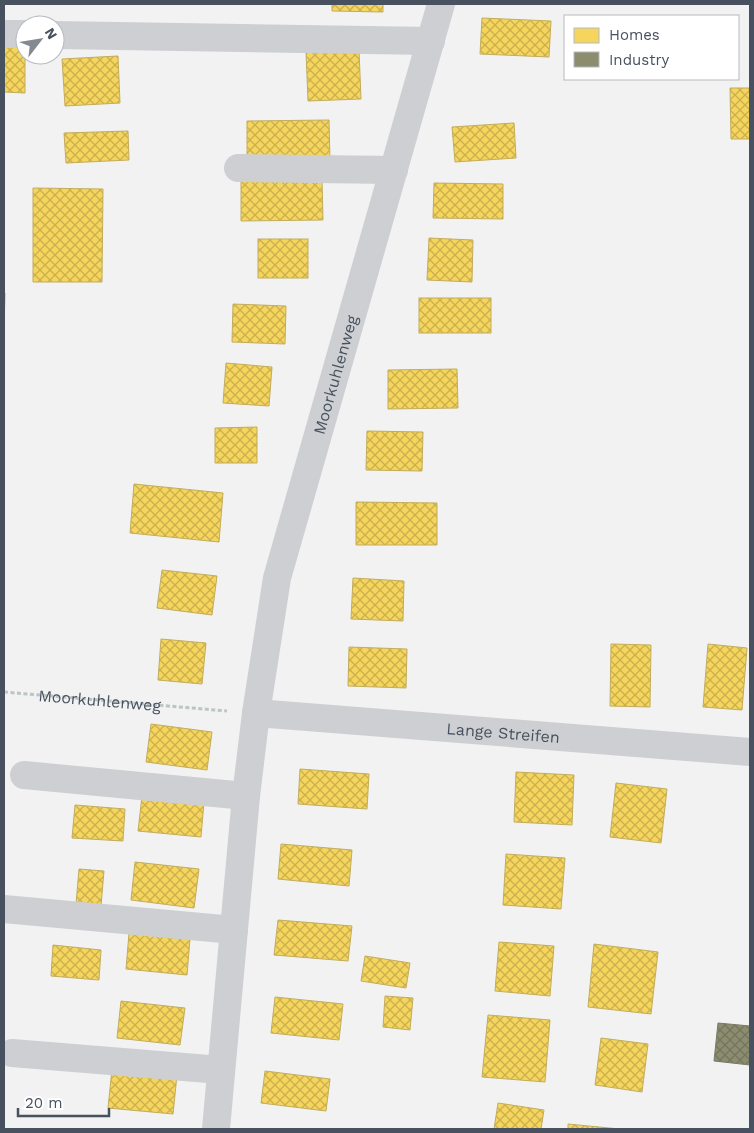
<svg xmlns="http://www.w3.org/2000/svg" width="754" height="1133" font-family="'Work Sans',sans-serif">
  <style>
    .homes { fill: url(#homes-cross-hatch); stroke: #c2ad5d }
    .industry { fill: url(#industry-cross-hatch); stroke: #787a6a }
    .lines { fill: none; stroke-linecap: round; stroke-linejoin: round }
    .path { stroke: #bac6c3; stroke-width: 3; stroke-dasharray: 4 2.5; stroke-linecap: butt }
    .minor { stroke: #cdcfd2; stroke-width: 28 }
    .labels { text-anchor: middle; stroke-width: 5; stroke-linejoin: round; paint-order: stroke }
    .street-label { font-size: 16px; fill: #48515f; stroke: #fff }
  </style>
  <defs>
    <pattern id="homes-cross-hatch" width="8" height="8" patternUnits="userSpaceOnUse" patternTransform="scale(1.25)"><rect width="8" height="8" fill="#f6d55c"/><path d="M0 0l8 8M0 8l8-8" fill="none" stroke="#c9af4f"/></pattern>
    <pattern id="industry-cross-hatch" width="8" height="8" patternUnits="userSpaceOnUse" patternTransform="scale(1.25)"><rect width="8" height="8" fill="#8c8c6e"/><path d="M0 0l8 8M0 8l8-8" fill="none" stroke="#74755e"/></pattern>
  </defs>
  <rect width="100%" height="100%" fill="#f2f2f2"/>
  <g class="homes">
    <path d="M332 4H383V12L332 11Z"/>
    <path d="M482 18 551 21 549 57 480 54Z"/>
    <path d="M4 47H25V93L4 92Z"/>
    <path d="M359 50 361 99 308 101 306 52Z"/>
    <path d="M118 56 120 103 65 106 62 59Z"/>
    <path d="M730 88H750V139H731Z"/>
    <path d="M329 120 330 161 247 162V121Z"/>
    <path d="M514 123 516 158 455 162 452 127Z"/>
    <path d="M128 131 129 160 66 163 64 133Z"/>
    <path d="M241 180H322L323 220 241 221Z"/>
    <path d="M434 183 503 184V219L433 218Z"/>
    <path d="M33 188 103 189 102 282H33Z"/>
    <path d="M429 238 473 240 472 282 427 280Z"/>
    <rect x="258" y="239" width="50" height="39"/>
    <path d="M4 293H5L4 331Z"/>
    <rect x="419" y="298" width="72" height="35"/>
    <path d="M233 304 286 306 285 344 232 342Z"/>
    <path d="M226 363 272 367 269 406 223 403Z"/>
    <path d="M457 369 458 408 388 409V370Z"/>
    <path d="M257 427V463H215V428Z"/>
    <path d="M367 431 423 432 422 471 366 470Z"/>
    <path d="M134 484 223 493 219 542 130 533Z"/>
    <path d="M356 502 437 503V545H356Z"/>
    <path d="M162 570 217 576 212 615 157 608Z"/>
    <path d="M353 578 404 581 403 621 351 619Z"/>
    <path d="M161 639 206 643 202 684 158 680Z"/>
    <path d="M611 644 651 645 650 707 610 706Z"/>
    <path d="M708 644 747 648 742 710 703 707Z"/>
    <path d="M349 647 407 649 406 688 348 686Z"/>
    <path d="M151 724 212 732 207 770 146 762Z"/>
    <path d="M300 769 369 774 367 809 298 804Z"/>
    <path d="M516 772 574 775 572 825 514 822Z"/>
    <path d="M616 783 667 789 661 843 610 837Z"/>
    <path d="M142 796 204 802 201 837 138 831Z"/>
    <path d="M75 805 125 809 123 841 72 838Z"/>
    <path d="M281 844 352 850 349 886 278 879Z"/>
    <path d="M506 854 565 858 561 909 503 905Z"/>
    <path d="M135 862 199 869 194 908 131 900Z"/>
    <path d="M79 869 104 871 101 906 76 904Z"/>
    <path d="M278 920 352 926 348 961 274 955Z"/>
    <path d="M129 933 190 939 187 975 126 969Z"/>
    <path d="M499 942 554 946 550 996 495 991Z"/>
    <path d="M594 944 658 952 651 1014 588 1007Z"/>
    <path d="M53 945 101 950 99 980 51 976Z"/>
    <path d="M365 956 410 963 406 988 361 981Z"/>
    <path d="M385 996 413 998 410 1030 383 1027Z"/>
    <path d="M275 997 343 1004 339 1040 271 1033Z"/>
    <path d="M121 1001 185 1008 180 1045 117 1038Z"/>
    <path d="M488 1015 550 1020 545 1082 482 1077Z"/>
    <path d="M601 1038 648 1044 642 1092 595 1085Z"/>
    <path d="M112 1069 177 1075 173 1114 108 1108Z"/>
    <path d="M265 1071 330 1079 326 1111 261 1103Z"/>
    <path d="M498 1103 544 1110 541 1129H494Z"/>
    <path d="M568 1124 620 1129H568Z"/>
  </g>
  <path class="industry" d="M718 1023 750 1026V1065L714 1061Z"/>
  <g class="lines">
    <path class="path" id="s1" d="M4 692 227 711"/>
    <g class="minor">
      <path d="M4 34H25"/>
      <path d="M55 35 431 41"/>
      <path d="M238 168 394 170"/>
      <path id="s2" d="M256 713 750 752"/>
      <path d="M24 775 246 796"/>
      <path d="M4 909 234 930"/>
      <path d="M12 1053 221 1070"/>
      <path id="s3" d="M216 1129 246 796 256 713 277 578 441 4"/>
    </g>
  </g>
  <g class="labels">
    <g class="street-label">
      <text dy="6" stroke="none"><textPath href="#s3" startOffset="766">Moorkuhlenweg</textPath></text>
      <text dy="6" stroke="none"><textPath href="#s1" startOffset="96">Moorkuhlenweg</textPath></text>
      <text dy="6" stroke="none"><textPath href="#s2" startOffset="248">Lange Streifen</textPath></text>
    </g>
  </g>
  <rect width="754" height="1133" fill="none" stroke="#48515f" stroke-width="10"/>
  <rect x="564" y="15" width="175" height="65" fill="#ffffff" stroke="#b6b9bf"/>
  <rect x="574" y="28" width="25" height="15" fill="#f6d55c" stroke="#b6b9bf"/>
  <text x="609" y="40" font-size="15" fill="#48515f">Homes</text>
  <rect x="574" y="52" width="25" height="15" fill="#8c8c6e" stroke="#b6b9bf"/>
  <text x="609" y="65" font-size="15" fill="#48515f">Industry</text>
  <g transform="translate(40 40) rotate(59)"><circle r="24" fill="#ffffff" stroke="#b6b9bf"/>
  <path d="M0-4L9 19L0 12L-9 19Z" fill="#848992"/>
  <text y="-8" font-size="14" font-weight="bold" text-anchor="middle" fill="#48515f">N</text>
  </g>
  <path d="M18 1108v8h91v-8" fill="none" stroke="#48515f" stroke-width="2.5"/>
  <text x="25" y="1108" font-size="15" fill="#48515f" stroke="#ffffff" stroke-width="4" paint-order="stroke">20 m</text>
</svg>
